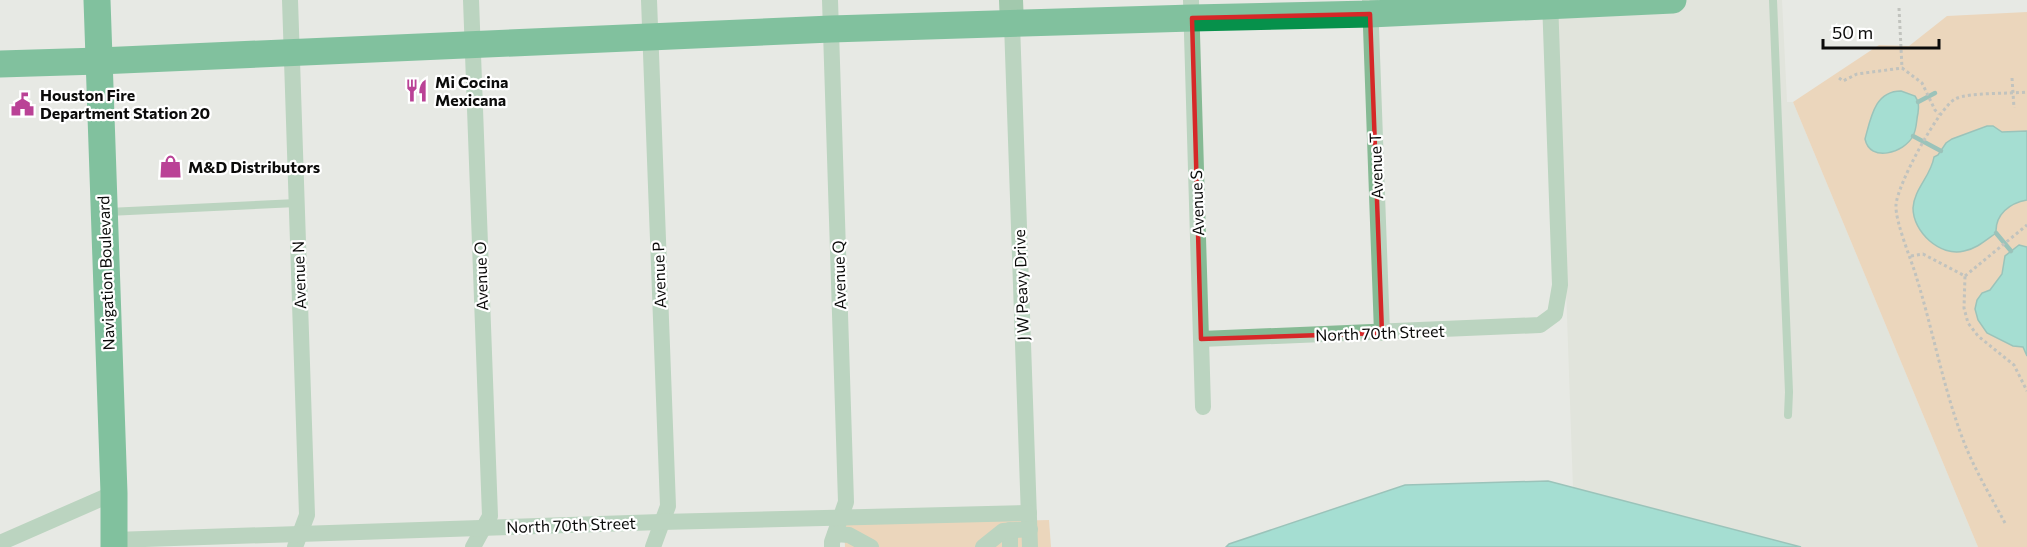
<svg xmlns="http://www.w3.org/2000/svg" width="2027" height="547" font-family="Commissioner,sans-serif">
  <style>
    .built { fill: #d9ddd2 }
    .green { fill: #f0bf8d }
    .water { fill: #55d1bd; stroke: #3f9687; stroke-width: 1.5 }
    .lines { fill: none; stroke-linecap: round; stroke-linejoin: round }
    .stream { stroke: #3f9687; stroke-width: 4.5 }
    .path { stroke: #929490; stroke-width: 3; stroke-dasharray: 3 3; stroke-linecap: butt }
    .lane { stroke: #86ba94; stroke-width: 8 }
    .street { stroke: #86ba94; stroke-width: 16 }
    .secondary { stroke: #4ea26a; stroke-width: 24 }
    .primary { stroke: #06914b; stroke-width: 27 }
    .marked { fill: none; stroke: #d62828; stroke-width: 4.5; stroke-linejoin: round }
    .labels { text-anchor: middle; stroke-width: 4.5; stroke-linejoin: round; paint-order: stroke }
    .poi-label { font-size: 16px; font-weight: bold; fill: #0b0b0a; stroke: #fff; text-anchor: start }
    .street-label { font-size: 16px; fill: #0b0b0a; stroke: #fff }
  </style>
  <rect width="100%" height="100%" fill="#e7e9e4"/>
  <path class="built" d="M1556 0H1782L1787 102H1793L1978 547H1801L1573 488Z"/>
  <g class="green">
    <path d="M2027 12V547H1978L1793 102 1879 45 1909 46 1947 16Z"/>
    <path d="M1049 520 1051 547H845L844 524Z"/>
  </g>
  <g class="water">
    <path d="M1901 91 1915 96C1919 102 1919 106 1918 113 1916 122 1917 128 1913 136 1904 153 1870 163 1865 139 1871 117 1875 91 1901 91Z"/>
    <path d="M1987 126H1993L2002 132 2027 131V200C2010 203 1995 214 1996 233 1986 240 1976 249 1964 251 1940 257 1913 232 1913 208 1914 189 1931 176 1934 157L1938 155 1946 143 1952 139Z"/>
    <path d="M2019 245 2027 247V356L2023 347 2013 346 1987 333 1978 320 1975 309 1977 300 1982 293 1990 290 2002 274 2005 256Z"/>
    <path d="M1548 481 1801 547H1226L1229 544 1405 485Z"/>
  </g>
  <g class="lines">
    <g class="stream">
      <path d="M1918 102 1935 93"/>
      <path d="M1913 136 1941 151"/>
      <path d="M1996 233 2011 251"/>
    </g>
    <g class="path">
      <path d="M1899 8 1902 68"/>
      <path d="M1839 78 1843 81 1857 74 1902 68 1922 83 1935 110 1939 114"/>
      <path d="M2012 78 2014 108"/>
      <path d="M1911 256 1923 254 1965 276 1964 308 1968 323 1978 336 2014 365 2027 391"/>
      <path d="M1965 276 2027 225"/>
      <path d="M2005 523C1990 495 1973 467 1962 437 1943 386 1933 331 1917 279 1912 261 1895 222 1896 205 1897 185 1938 109 1955 99 1969 92 2009 94 2027 92"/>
    </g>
    <g class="lane">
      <path d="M1773 0 1789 392 1788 415"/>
      <path d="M108 212 297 203"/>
    </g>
    <g class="street">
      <path d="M290 0 307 515 295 547"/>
      <path d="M471 0 490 516 473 547"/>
      <path d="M649 0 668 506 653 547"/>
      <path d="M830 0 846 502 832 542V547"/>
      <path d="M1191 0 1203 407"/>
      <path d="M1370 0 1382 333"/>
      <path d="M1012 24 1030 547"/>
      <path d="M1201 339 1540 325 1555 314 1560 285 1550 0"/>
      <path d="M1010 530V547"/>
      <path d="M835 534 849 535 871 547"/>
      <path d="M114 540 661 522 1029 513"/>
      <path d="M0 543 114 493"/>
      <path d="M983 547 1003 531 1030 529"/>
    </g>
    <path class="secondary" d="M1011 0 1012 24"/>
    <g class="primary">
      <path d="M97 0 114 493V547"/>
      <path d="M0 64 99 61 831 29 1192 18 1370 14 1673 0"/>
    </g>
  </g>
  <path d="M0 0H2027V547H0ZM1370 14 1382 333 1201 339 1192 18Z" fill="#e7e9e4" fill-opacity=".55" fill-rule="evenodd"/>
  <path class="marked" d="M1370 14 1382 333 1201 339 1192 18Z"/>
  <defs>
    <symbol id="restaurant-bare" viewBox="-9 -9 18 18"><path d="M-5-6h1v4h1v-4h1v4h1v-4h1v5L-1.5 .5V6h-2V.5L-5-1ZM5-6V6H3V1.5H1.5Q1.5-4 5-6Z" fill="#ba4296" stroke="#fff" stroke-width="2.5" paint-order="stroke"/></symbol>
    <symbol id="civic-bare" viewBox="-9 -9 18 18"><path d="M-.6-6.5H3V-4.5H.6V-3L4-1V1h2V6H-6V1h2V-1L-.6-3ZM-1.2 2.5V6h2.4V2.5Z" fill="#ba4296" stroke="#fff" stroke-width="2.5" paint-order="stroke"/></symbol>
    <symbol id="shop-bare" viewBox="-9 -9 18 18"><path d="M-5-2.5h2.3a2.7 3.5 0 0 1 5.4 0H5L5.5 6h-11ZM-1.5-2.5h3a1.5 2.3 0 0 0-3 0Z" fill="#ba4296" stroke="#fff" stroke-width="2.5" paint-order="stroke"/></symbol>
  </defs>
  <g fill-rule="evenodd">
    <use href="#restaurant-bare" x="400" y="74" width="33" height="33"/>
    <use href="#civic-bare" x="6" y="88" width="33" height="33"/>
    <use href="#shop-bare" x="154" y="150" width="33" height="33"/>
  </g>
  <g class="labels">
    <g class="poi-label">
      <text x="435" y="88">Mi Cocina<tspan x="435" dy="18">Mexicana</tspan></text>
      <text x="40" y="101">Houston Fire<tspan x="40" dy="18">Department Station 20</tspan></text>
      <text x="188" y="173">M&amp;D Distributors</text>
    </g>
    <g class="street-label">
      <text transform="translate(1376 166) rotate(-92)" y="6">Avenue T</text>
      <text transform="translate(1197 203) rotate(-92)" y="6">Avenue S</text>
      <text transform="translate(106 273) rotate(-92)" y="6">Navigation Boulevard</text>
      <text transform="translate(299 275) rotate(-92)" y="6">Avenue N</text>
      <text transform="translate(659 275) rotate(-92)" y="6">Avenue P</text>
      <text transform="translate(839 275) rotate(-92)" y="6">Avenue Q</text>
      <text transform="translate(481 276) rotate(-92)" y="6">Avenue O</text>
      <text transform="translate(1021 285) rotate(-92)" y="6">J W Peavy Drive</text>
      <text transform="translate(1380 333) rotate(-2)" y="6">North 70th Street</text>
      <text transform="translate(571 525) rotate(-2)" y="6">North 70th Street</text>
    </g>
  </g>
  <path d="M1823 39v9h116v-9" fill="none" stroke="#0b0b0a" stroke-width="3"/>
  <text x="1832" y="39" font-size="18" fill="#0b0b0a" stroke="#ffffff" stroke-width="4.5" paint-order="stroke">50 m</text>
</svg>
